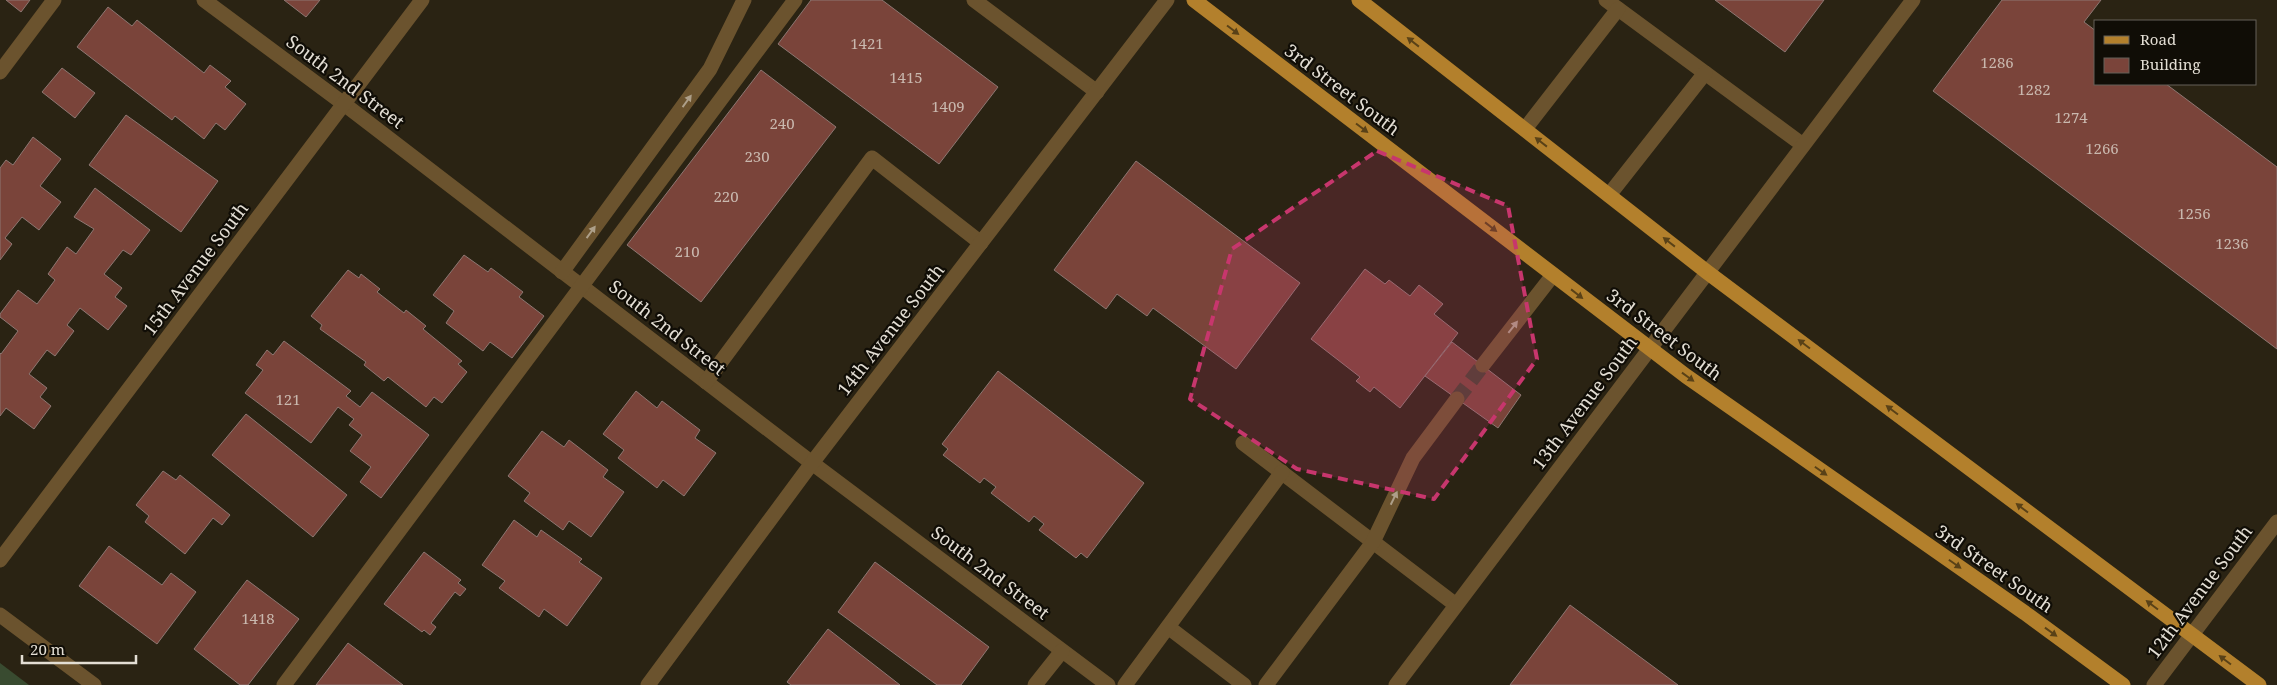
<svg xmlns="http://www.w3.org/2000/svg" width="2277" height="685" font-family="'Noto Serif',serif">
  <style>
    .green { fill: #394b30 }
    .building { fill: #7a443a; stroke: #8d7772 }
    .lines { fill: none; stroke-linecap: round; stroke-linejoin: round }
    .minor-tunnel { stroke: #463f30; stroke-width: 15; stroke-dasharray: 15 8; stroke-linecap: butt }
    .minor { stroke: #6b532e; stroke-width: 15 }
    .major { stroke: #b3802c; stroke-width: 15 }
    .oneway { fill: #594117 }
    .oneway2 { fill: #ad9f89 }
    .marked { fill: #c7366d; fill-opacity: 0.2; stroke: #c7366d; stroke-width: 4; stroke-dasharray: 10 6; stroke-linejoin: round }
    .labels { text-anchor: middle; stroke-width: 4.5; stroke-linejoin: round; paint-order: stroke }
    .number-label { font-size: 15px; fill: #c9b8ae }
    .street-label { font-size: 18px; fill: #e3ded4; stroke: #100d06 }
  </style>
  <rect width="100%" height="100%" fill="#2a2313"/>
  <path class="green" d="M0 663 29 685H0Z"/>
  <g class="building">
    <path d="M6 0H30L21 12Z"/>
    <path d="M284 0H320L306 17Z"/>
    <path d="M811 0H882L998 87 939 164 778 44Z"/>
    <path d="M1715 0H1824L1785 52Z"/>
    <path d="M2002 0H2101L2084 22 2096 31V84H2166L2277 167V349L1933 91Z"/>
    <path d="M108 7 132 26 137 20 204 73 210 65 231 81 225 87 246 104 225 130 216 123 204 139 175 116 172 120 77 47Z"/>
    <path d="M62 68 95 93 75 118 42 92Z"/>
    <path d="M761 70 836 127 701 302 627 245Z"/>
    <path d="M126 115 218 181 181 232 89 165Z"/>
    <path d="M33 137 61 159 40 186 61 202 39 230 22 217 5 238 12 244 0 260V168L6 160 13 165Z"/>
    <path d="M1136 161 1300 283 1236 369 1153 308 1147 316 1117 294 1106 309 1054 270Z"/>
    <path d="M95 188 150 230 131 255 123 250 104 274 122 288 115 297 127 306 108 330 80 308 67 325 74 331 55 356 47 350 29 374 47 388 40 397 51 406 34 429 6 408 0 416V353L1 354 18 331 0 317V314L18 290 37 304 55 280 48 274 67 247 76 254 94 229 74 217Z"/>
    <path d="M464 255 488 272 491 268 523 292 519 297 544 316 512 358 490 342 483 351 446 323 454 311 433 295Z"/>
    <path d="M1365 269 1385 284 1389 280 1410 296 1419 285 1443 304 1434 314 1458 333 1400 408 1374 387 1370 392 1356 381 1360 377 1311 339Z"/>
    <path d="M348 270 359 278 361 274 380 289 377 292 404 313 406 310 426 326 423 329 462 361 458 364 467 372 442 403 434 397 426 407 388 377 384 381 364 365 366 362 320 329 322 325 311 316Z"/>
    <path d="M284 341 351 391 346 396 360 407 372 392 429 435 381 498 360 482 371 467 350 451 362 435 349 425 354 419 338 407 311 443 245 393 263 370 256 365 267 350 273 355Z"/>
    <path d="M1452 342 1521 395 1498 428 1425 376Z"/>
    <path d="M998 371 1144 483 1087 558 1081 553 1076 558 1039 530 1044 524 1034 516 1029 522 991 493 996 487 984 478 980 483 943 455 948 449 942 444Z"/>
    <path d="M636 391 657 408 662 401 700 430 695 438 716 453 684 496 663 480 657 488 618 458 624 450 603 434Z"/>
    <path d="M246 414 347 495 313 537 212 455Z"/>
    <path d="M542 431 564 447 569 440 608 470 603 477 624 492 591 537 569 521 563 530 524 501 530 493 508 476Z"/>
    <path d="M163 471 176 480 180 475 230 515 222 525 213 518 185 554 145 522 149 516 136 505Z"/>
    <path d="M514 520 537 537 541 530 582 559 579 562 602 578 567 626 544 609 539 617 499 588 505 581 482 565Z"/>
    <path d="M109 546 162 585 171 573 196 592 157 644 79 586Z"/>
    <path d="M424 552 461 580 458 583 466 589 460 596 455 592 431 623 436 627 430 635 424 630 422 632 384 604Z"/>
    <path d="M875 562 989 647 961 685H937L838 612Z"/>
    <path d="M247 580 299 619 248 685H240L194 649Z"/>
    <path d="M1570 605 1678 685H1510Z"/>
    <path d="M828 629 900 685H791L787 682Z"/>
    <path d="M348 643 403 685H316Z"/>
  </g>
  <g class="lines">
    <path class="minor-tunnel" d="M1457 399 1483 365"/>
    <g class="minor">
      <path d="M204 0 344 104 812 463 1108 685"/>
      <path d="M974 0 1097 92"/>
      <path d="M1606 0 1803 145"/>
      <path d="M0 72 54 0"/>
      <path d="M1525 129 1618 9"/>
      <path d="M1609 195 1705 73"/>
      <path d="M562 272 710 69 744 0"/>
      <path d="M1483 365 1553 275"/>
      <path d="M706 382 872 158 981 243"/>
      <path d="M1243 443 1456 605"/>
      <path d="M0 560 422 0"/>
      <path d="M0 615 94 685"/>
      <path d="M1168 627 1244 685"/>
      <path d="M284 685 795 0"/>
      <path d="M648 685 812 463 1167 0"/>
      <path d="M1035 685 1062 651"/>
      <path d="M1125 685 1282 472"/>
      <path d="M1266 685 1373 542 1413 458 1457 399"/>
      <path d="M1396 685 1913 0"/>
      <path d="M2154 685 2277 522"/>
    </g>
    <g class="major">
      <path d="M1194 0 1686 376 2025 613 2123 685"/>
      <path d="M1359 0 1707 272 2259 685"/>
    </g>
  </g>
  <defs><path id="oneway-solid" d="M-6-.8H1V-3.2L6.5 0L1 3.2V.8H-6Z" transform="scale(1.25)"/></defs>
  <g class="oneway">
    <use href="#oneway-solid" transform="translate(1233 30) rotate(37)"/>
    <use href="#oneway-solid" transform="translate(1413 42) rotate(-142)"/>
    <use href="#oneway-solid" transform="translate(1362 128) rotate(37)"/>
    <use href="#oneway-solid" transform="translate(1541 142) rotate(-142)"/>
    <use href="#oneway-solid" transform="translate(1491 227) rotate(38)"/>
    <use href="#oneway-solid" transform="translate(1669 242) rotate(-142)"/>
    <use href="#oneway-solid" transform="translate(1577 294) rotate(38)"/>
    <use href="#oneway-solid" transform="translate(1804 344) rotate(-143)"/>
    <use href="#oneway-solid" transform="translate(1688 377) rotate(36)"/>
    <use href="#oneway-solid" transform="translate(1892 410) rotate(-143)"/>
    <use href="#oneway-solid" transform="translate(1821 471) rotate(35)"/>
    <use href="#oneway-solid" transform="translate(2022 508) rotate(-143)"/>
    <use href="#oneway-solid" transform="translate(1955 564) rotate(35)"/>
    <use href="#oneway-solid" transform="translate(2152 605) rotate(-143)"/>
    <use href="#oneway-solid" transform="translate(2051 632) rotate(36)"/>
    <use href="#oneway-solid" transform="translate(2225 660) rotate(-143)"/>
  </g>
  <g class="oneway2">
    <use href="#oneway-solid" transform="translate(687 101) rotate(-54)"/>
    <use href="#oneway-solid" transform="translate(591 232) rotate(-54)"/>
    <use href="#oneway-solid" transform="translate(1513 327) rotate(-52)"/>
    <use href="#oneway-solid" transform="translate(1394 498) rotate(-64)"/>
  </g>
  <path class="marked" d="M1377 151 1508 206 1537 359 1434 499 1297 469 1190 399 1232 249Z"/>
  <g class="labels">
    <g class="number-label">
      <text x="867" y="49">1421</text>
      <text x="1997" y="68">1286</text>
      <text x="906" y="83">1415</text>
      <text x="2034" y="95">1282</text>
      <text x="948" y="112">1409</text>
      <text x="2071" y="123">1274</text>
      <text x="782" y="129">240</text>
      <text x="2102" y="154">1266</text>
      <text x="757" y="162">230</text>
      <text x="726" y="202">220</text>
      <text x="2194" y="219">1256</text>
      <text x="2232" y="249">1236</text>
      <text x="687" y="257">210</text>
      <text x="288" y="405">121</text>
      <text x="258" y="624">1418</text>
    </g>
    <g class="street-label">
      <text transform="translate(345 82) rotate(37)" y="6">South 2nd Street</text>
      <text transform="translate(1342 90) rotate(37)" y="6">3rd Street South</text>
      <text transform="translate(196 269) rotate(-53)" y="6">15th Avenue South</text>
      <text transform="translate(667 328) rotate(38)" y="6">South 2nd Street</text>
      <text transform="translate(891 330) rotate(-52)" y="6">14th Avenue South</text>
      <text transform="translate(1664 335) rotate(37)" y="6">3rd Street South</text>
      <text transform="translate(1585 403) rotate(-53)" y="6">13th Avenue South</text>
      <text transform="translate(1994 569) rotate(35)" y="6">3rd Street South</text>
      <text transform="translate(990 573) rotate(37)" y="6">South 2nd Street</text>
      <text transform="translate(2200 592) rotate(-53)" y="6">12th Avenue South</text>
    </g>
  </g>
  <rect x="2094" y="20" width="162" height="65" fill="#100d06" stroke="#646158"/>
  <rect x="2104" y="36" width="25" height="8" fill="#b3802c" stroke="#646158"/>
  <text x="2140" y="45" font-size="15" fill="#e3ded4">Road</text>
  <rect x="2104" y="58" width="25" height="15" fill="#7a443a" stroke="#646158"/>
  <text x="2140" y="70" font-size="15" fill="#e3ded4">Building</text>
  <path d="M22 655v8h114v-8" fill="none" stroke="#e3ded4" stroke-width="2.5"/>
  <text x="30" y="655" font-size="15" fill="#e3ded4" stroke="#100d06" stroke-width="4" paint-order="stroke">20 m</text>
</svg>
